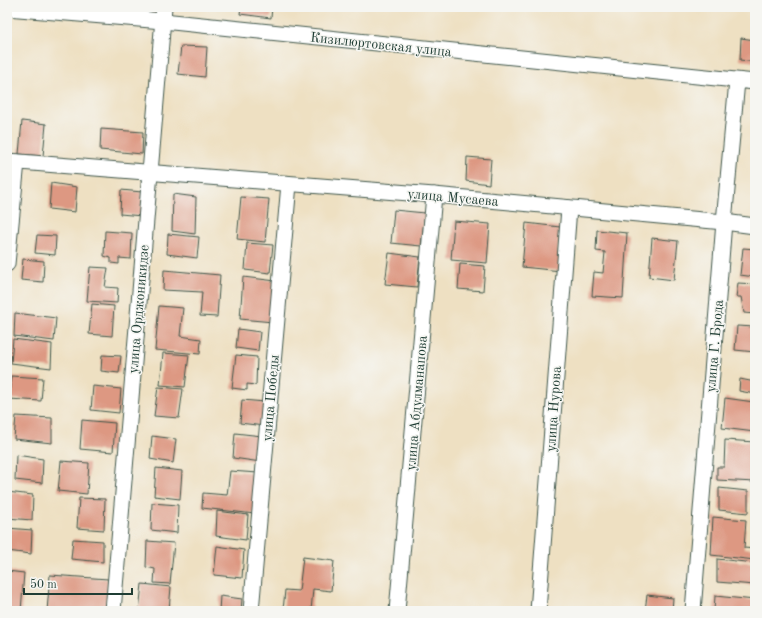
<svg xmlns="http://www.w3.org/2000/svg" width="762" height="618" font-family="'Old Standard TT',serif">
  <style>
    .building { fill: #dd9882 }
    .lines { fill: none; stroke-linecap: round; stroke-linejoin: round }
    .minor-casing { stroke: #3e5549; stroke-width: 17 }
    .minor { stroke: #fff; stroke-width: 15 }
    .labels { text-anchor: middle; stroke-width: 3; stroke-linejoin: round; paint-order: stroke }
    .street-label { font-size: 14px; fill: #1f3d34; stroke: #f6f6f2 }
  </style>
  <rect width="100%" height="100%" fill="#f6f6f2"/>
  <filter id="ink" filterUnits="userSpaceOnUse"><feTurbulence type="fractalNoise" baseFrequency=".025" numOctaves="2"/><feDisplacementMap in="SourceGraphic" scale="8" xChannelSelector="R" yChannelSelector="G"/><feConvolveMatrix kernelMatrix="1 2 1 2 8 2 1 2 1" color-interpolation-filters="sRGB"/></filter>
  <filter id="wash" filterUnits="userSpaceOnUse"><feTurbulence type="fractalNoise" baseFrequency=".012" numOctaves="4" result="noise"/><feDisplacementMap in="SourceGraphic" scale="16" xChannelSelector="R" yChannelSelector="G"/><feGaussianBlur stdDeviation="0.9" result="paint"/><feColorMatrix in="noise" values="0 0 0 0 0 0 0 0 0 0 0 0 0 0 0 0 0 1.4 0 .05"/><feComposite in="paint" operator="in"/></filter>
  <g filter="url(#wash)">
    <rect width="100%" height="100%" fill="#eee0c2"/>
    <g id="blocks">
      <g class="building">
        <path d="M144 7H159L158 16H144Z"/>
        <path d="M241 7H272L271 18 240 14Z"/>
        <path d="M741 38 755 40V62L740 60Z"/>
        <path d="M181 46 207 47 205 77 178 74Z"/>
        <path d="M22 121 46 124 43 156 19 154Z"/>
        <path d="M101 129 143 132 142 154 100 150Z"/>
        <path d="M467 157 491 159 489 184 466 181Z"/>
        <path d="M51 183 77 187 75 212 49 209Z"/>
        <path d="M121 190 142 192V216L120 214Z"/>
        <path d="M173 194 196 197 195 234 172 231Z"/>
        <path d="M241 197 269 199 265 242 237 239Z"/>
        <path d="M394 210 425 213 421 246 391 243Z"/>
        <path d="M454 221 490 224 487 263 451 260Z"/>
        <path d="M526 223 560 227 558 253 563 254 561 271 522 267Z"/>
        <path d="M597 230 627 233 623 298 592 296 594 272 603 273 605 252 596 251Z"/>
        <path d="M105 231 132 233 131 259 119 258V264L111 263V258L104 256Z"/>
        <path d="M168 234 199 237 197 258 167 254Z"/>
        <path d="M37 235 56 236 55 255 35 253Z"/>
        <path d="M652 238 678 241 674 280 649 277Z"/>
        <path d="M247 243 273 245 270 273 245 270Z"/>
        <path d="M743 248 755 249V277L740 275Z"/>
        <path d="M389 253 420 257 417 287 385 284Z"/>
        <path d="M23 259 44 261 43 282 21 280Z"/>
        <path d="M460 264 485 266 483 291 458 289Z"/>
        <path d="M90 267 108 268 105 287 118 288 117 303 87 301Z"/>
        <path d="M164 270 220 275 217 317 200 316 202 292 163 290Z"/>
        <path d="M243 277 276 281 273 322 240 319Z"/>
        <path d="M738 283 755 284V314L744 313 741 297H736Z"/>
        <path d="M92 304 114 306 112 336 89 334Z"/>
        <path d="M159 306 183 308 180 336 201 339 200 354 155 350Z"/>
        <path d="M15 313 56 318 54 341 14 336Z"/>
        <path d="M737 326 755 327V352L735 350Z"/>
        <path d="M238 329 260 332 258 351 236 348Z"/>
        <path d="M13 339 52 344 51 368 11 363Z"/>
        <path d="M163 353 189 355 185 387 160 385Z"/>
        <path d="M102 355 121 356 119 373 101 371Z"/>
        <path d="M236 355 257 357 256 385 247 384V390L232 388Z"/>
        <path d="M11 376 43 378 41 401 9 399Z"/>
        <path d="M740 379 755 382V394L739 391Z"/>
        <path d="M93 386 121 389 119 413 91 410Z"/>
        <path d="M158 387 183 389 179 418 154 416Z"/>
        <path d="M725 398 754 402 752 421 755 422V432L722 428Z"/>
        <path d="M242 400 265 402 264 426 240 423Z"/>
        <path d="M16 416 52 418V443L14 439Z"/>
        <path d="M82 420 115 423 113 452 80 449Z"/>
        <path d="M235 433 262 436 261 462 233 458Z"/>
        <path d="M152 436 176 439 173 463 150 459Z"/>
        <path d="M725 440 755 442V482L717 480V467H724Z"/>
        <path d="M16 455 43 459 42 483 15 480Z"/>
        <path d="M61 461 89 463 87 494 58 491Z"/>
        <path d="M156 468 182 471 180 499 154 496Z"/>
        <path d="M230 471 258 473 255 514 202 508 203 493 227 495Z"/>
        <path d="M719 488 748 491V513L719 510Z"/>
        <path d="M7 492 33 495 32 520 7 518Z"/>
        <path d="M79 498 105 499 104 530 77 528Z"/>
        <path d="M152 503 178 505 177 533 151 530Z"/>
        <path d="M217 511 248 515 246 540 216 536Z"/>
        <path d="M713 517 746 520 744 548 755 549V560L711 555Z"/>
        <path d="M7 528 32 530 31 554 7 551Z"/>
        <path d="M73 539 103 541V562L71 559Z"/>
        <path d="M147 541 174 543 170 584 154 583 155 569 146 567Z"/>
        <path d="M217 546 244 550 242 578 214 575Z"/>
        <path d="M303 557 334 561 331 591 313 589 311 611H283L285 590 299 591Z"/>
        <path d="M717 559 755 563V585L717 582Z"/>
        <path d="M7 571 24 573 21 611H7Z"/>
        <path d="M50 575 108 579 106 611H47Z"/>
        <path d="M142 584 171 587 169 610 158 609V611H139Z"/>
        <path d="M647 595 673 598 672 611H645Z"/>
        <path d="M220 596 242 599 241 611H219Z"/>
        <path d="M715 596 755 600V611H714Z"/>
      </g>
    </g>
  </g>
  <g filter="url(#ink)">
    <use href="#blocks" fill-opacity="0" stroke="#3e5549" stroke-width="1"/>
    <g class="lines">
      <defs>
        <g id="minor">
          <path d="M7 8 163 21 755 82"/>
          <path d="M7 161 434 195 724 222 755 226"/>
          <path d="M7 264 17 162"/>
          <path d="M113 611 164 7"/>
          <path d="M251 611 289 184"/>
          <path d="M397 611 434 195"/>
          <path d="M538 611 569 208"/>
          <path d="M693 611 724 222 737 81"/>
        </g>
      </defs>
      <use href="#minor" class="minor-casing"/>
      <use href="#minor" class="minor"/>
    </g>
  </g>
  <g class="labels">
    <g class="street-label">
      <text transform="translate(381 44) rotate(6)" y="5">Кизилюртовская улица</text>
      <text transform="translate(453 197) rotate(5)" y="5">улица Мусаева</text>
      <text transform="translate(138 309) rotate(-85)" y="5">улица Орджоникидзе</text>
      <text transform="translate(714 346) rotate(-85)" y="5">улица Г. Брода</text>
      <text transform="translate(270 398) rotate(-85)" y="5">улица Победы</text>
      <text transform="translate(416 403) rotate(-85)" y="5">улица Абдулманапова</text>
      <text transform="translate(553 409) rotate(-86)" y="5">улица Нурова</text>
    </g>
  </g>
  <rect width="762" height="618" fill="none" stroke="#f6f6f2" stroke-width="24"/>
  <path d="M24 588v6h108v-6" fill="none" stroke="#1f3d34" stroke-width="2"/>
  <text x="30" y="588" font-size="12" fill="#1f3d34" stroke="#f6f6f2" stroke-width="3" paint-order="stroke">50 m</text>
</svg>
